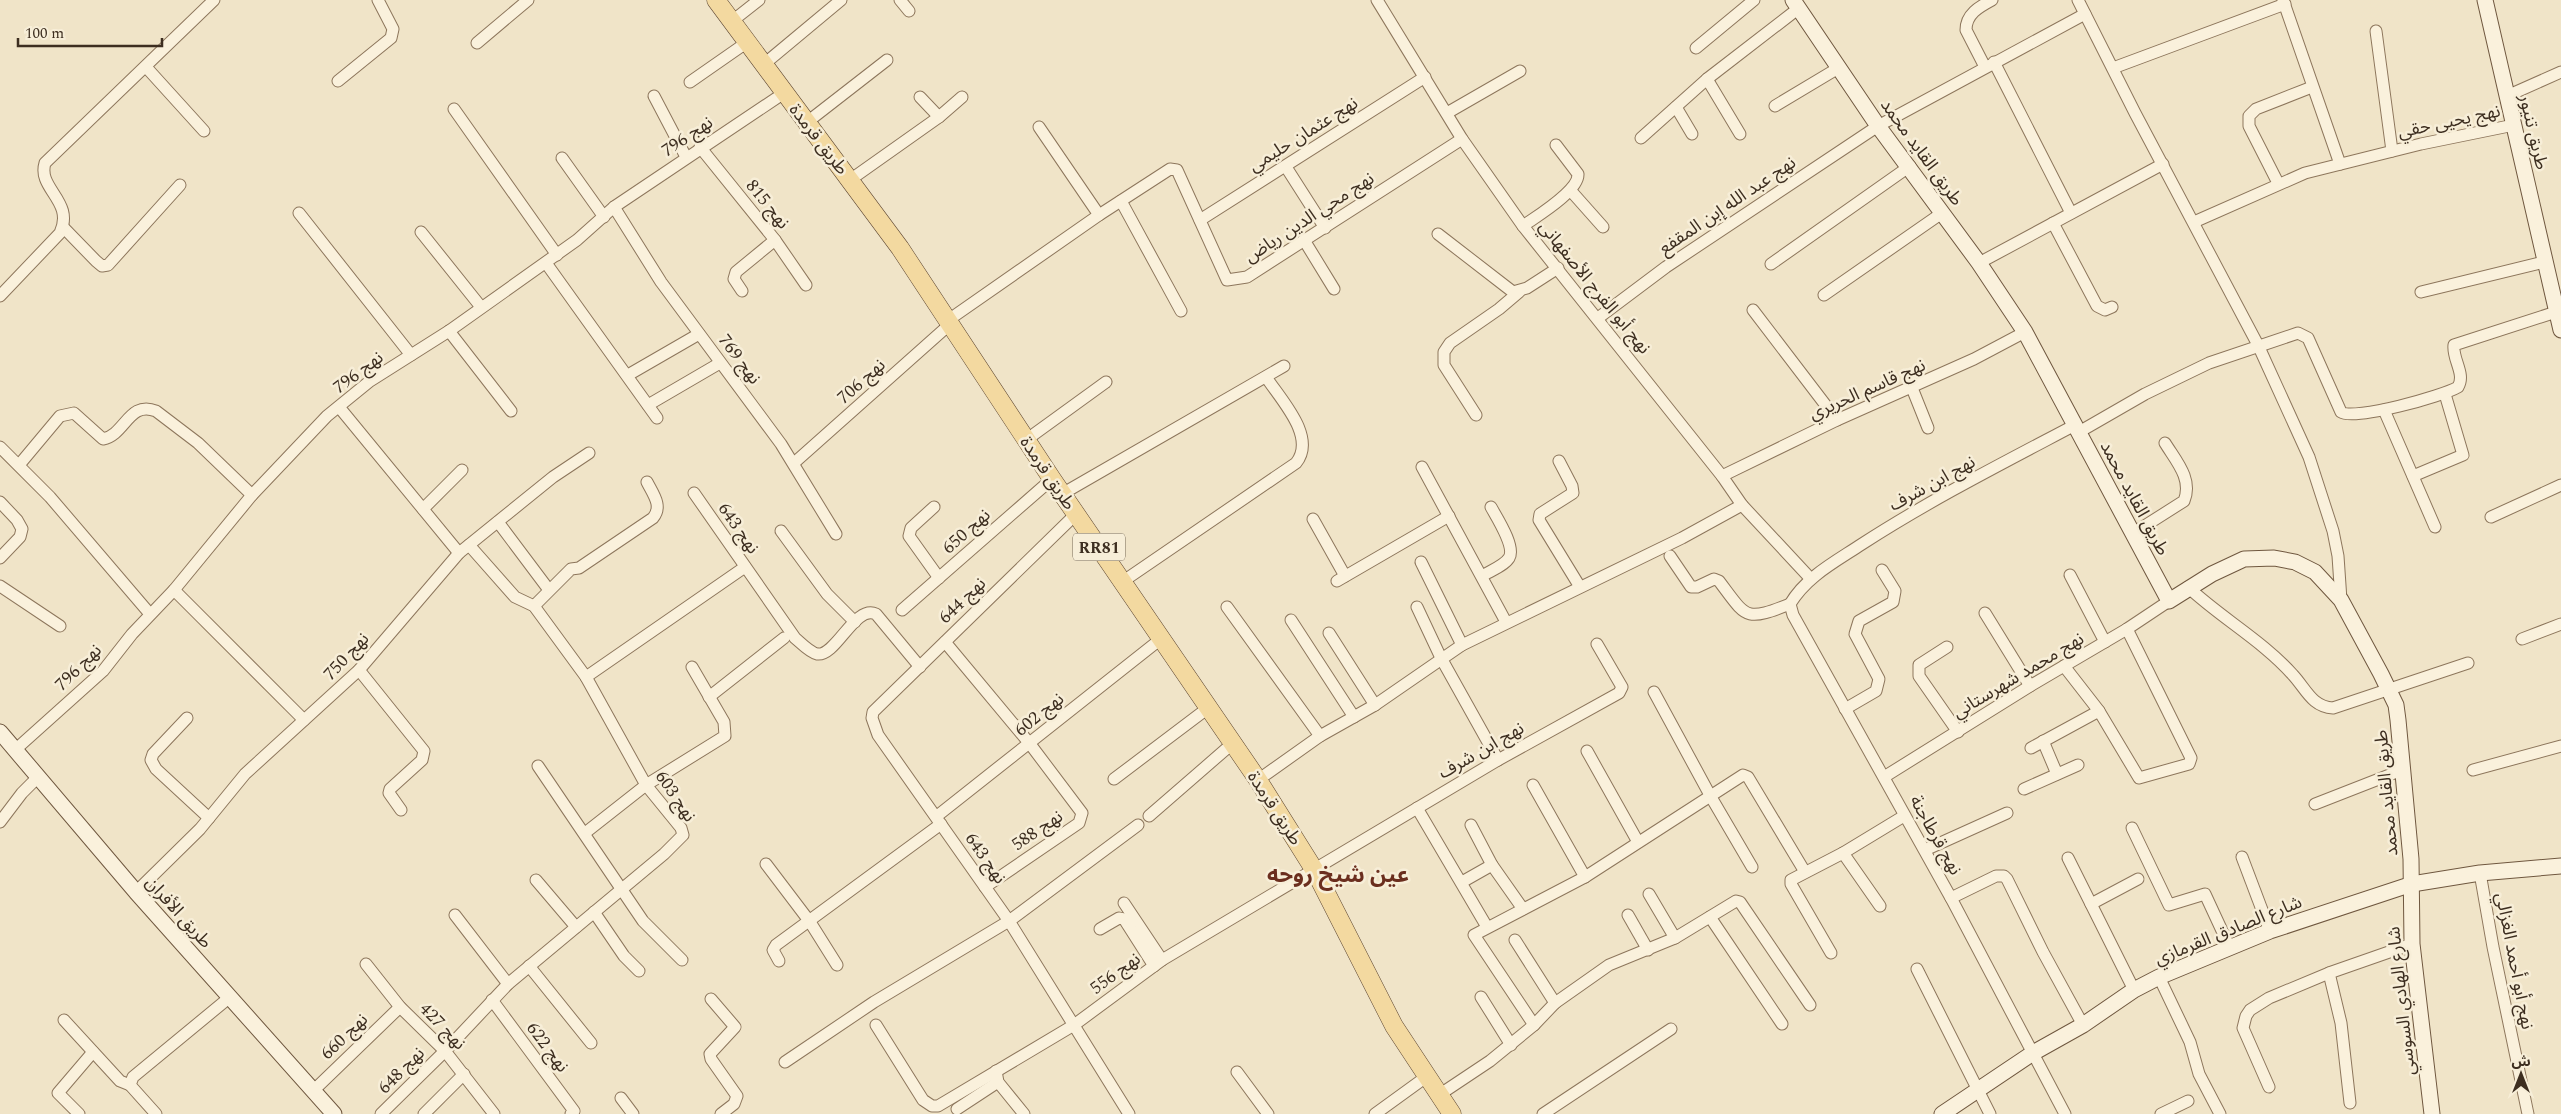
<svg xmlns="http://www.w3.org/2000/svg" width="2561" height="1114" font-family="Spectral,'Noto Sans Arabic',serif">
  <style>
    .lines { fill: none; stroke-linecap: round; stroke-linejoin: round }
    .street-casing { stroke: #8d765c; stroke-width: 13 }
    .secondary-casing { stroke: #6f573f; stroke-width: 17 }
    .primary-casing { stroke: #5b4430; stroke-width: 19 }
    .street { stroke: #faf1dc; stroke-width: 11 }
    .secondary { stroke: #faf1dc; stroke-width: 15 }
    .primary { stroke: #f3d9a0; stroke-width: 18 }
    .labels { text-anchor: middle; stroke-width: 5; stroke-linejoin: round; paint-order: stroke }
    .shield { fill: #f7eed8; stroke: #756857; stroke-width: 1 }
    .shield-label { font-size: 16px; font-weight: bold; fill: #3d2e20 }
    .street-label { font-size: 18px; fill: #3d2e20; stroke: #f7eed8 }
    .district-label { font-size: 22px; font-weight: bold; fill: #6b2e1e; stroke: #f7eed8 }
  </style>
  <rect width="100%" height="100%" fill="#f0e4c8"/>
  <g class="lines">
    <defs>
      <g id="street">
        <path d="M900 0 909 11"/>
        <path d="M1377 0 1462 139 1523 226 1722 476 1742 505 1810 578"/>
        <path d="M2078 0 2135 113 2258 345 2309 457 2333 531 2338 556 2341 600"/>
        <path d="M2283 0 2340 164"/>
        <path d="M731 22 759 0"/>
        <path d="M2376 31 2392 151"/>
        <path d="M477 43 528 0"/>
        <path d="M1696 48 1754 0"/>
        <path d="M1994 62 2071 213"/>
        <path d="M763 65 841 0"/>
        <path d="M146 67 204 131"/>
        <path d="M1985 67 1966 30C1966 14 1979 7 1992 0"/>
        <path d="M2113 68 2285 4"/>
        <path d="M1707 79 1740 134"/>
        <path d="M338 81 391 38 393 29 378 0"/>
        <path d="M690 82 746 43"/>
        <path d="M654 96 686 157"/>
        <path d="M2507 96 2561 72"/>
        <path d="M920 97 939 117"/>
        <path d="M1775 106 1840 67"/>
        <path d="M1676 107 1692 134"/>
        <path d="M454 109 557 255"/>
        <path d="M1447 113 1520 71"/>
        <path d="M806 123 887 60"/>
        <path d="M1039 127 1099 215"/>
        <path d="M1641 138 1707 79 1799 8"/>
        <path d="M700 147 775 240 806 285"/>
        <path d="M562 158 604 217"/>
        <path d="M1286 167 1325 228"/>
        <path d="M850 180 939 117 962 97"/>
        <path d="M2278 183 2249 126V116L2256 109 2312 87"/>
        <path d="M1571 191 1603 227"/>
        <path d="M1121 201 1181 311"/>
        <path d="M614 207 661 282 781 444 836 534"/>
        <path d="M299 213 411 355"/>
        <path d="M1200 220 1425 77"/>
        <path d="M2194 222 2305 173 2421 144 2514 125"/>
        <path d="M2053 223 2097 306 2105 310 2112 307"/>
        <path d="M1523 226C1537 216 1579 191 1578 174L1556 145"/>
        <path d="M63 227 96 261 102 266 108 265 180 185"/>
        <path d="M421 232 481 307"/>
        <path d="M1438 234 1513 292 1527 288 1558 268"/>
        <path d="M1304 240 1334 289"/>
        <path d="M546 263 657 418"/>
        <path d="M1979 263 2163 164"/>
        <path d="M1771 264 1910 166"/>
        <path d="M742 291 734 279 736 272 775 240"/>
        <path d="M2421 292 2544 262"/>
        <path d="M1824 295 1942 213"/>
        <path d="M0 296 60 233C75 201 37 189 45 163L214 0"/>
        <path d="M1753 310 1837 420"/>
        <path d="M1598 318 1666 267 1878 126 2085 14"/>
        <path d="M947 321 1099 215 1170 169 1177 170 1227 280 1247 277 1462 139"/>
        <path d="M449 331 511 411"/>
        <path d="M628 375 699 334"/>
        <path d="M1912 388 1928 428"/>
        <path d="M648 405 720 363"/>
        <path d="M339 407 459 553"/>
        <path d="M2384 410 2435 527"/>
        <path d="M1476 415 1444 365V352L1450 343 1499 309 1519 292"/>
        <path d="M2079 432 2145 394 2209 363 2298 333 2308 338 2341 412C2354 421 2443 396 2458 387 2466 374 2452 359 2454 345L2556 312"/>
        <path d="M1026 440 1106 382"/>
        <path d="M0 447 50 497 150 614"/>
        <path d="M1559 461 1572 486 1573 493 1540 514 1539 520 1580 587"/>
        <path d="M794 463 949 325"/>
        <path d="M19 465 60 416 74 413 103 439C125 435 129 400 156 411L198 443 252 495"/>
        <path d="M1422 467 1506 622"/>
        <path d="M1722 476 1837 420 1974 359 2025 332"/>
        <path d="M2413 476 2463 455 2445 394"/>
        <path d="M694 493 795 638C801 643 809 652 817 654 836 657 855 604 876 614L920 667"/>
        <path d="M1062 494 1284 366"/>
        <path d="M0 502 17 520 22 529 20 537 0 558"/>
        <path d="M934 507 911 528 909 536 939 578"/>
        <path d="M423 509 462 470"/>
        <path d="M1076 514 873 712 872 718 878 735 1009 921 1129 1114"/>
        <path d="M2491 517 2561 485"/>
        <path d="M1313 519 1345 576"/>
        <path d="M498 522 549 590"/>
        <path d="M781 531 827 594 855 622"/>
        <path d="M2132 534 2184 501C2193 479 2176 461 2165 443"/>
        <path d="M1670 556 1691 587H1697L1714 579 1719 581C1747 618 1744 622 1790 604"/>
        <path d="M1421 562 1462 645"/>
        <path d="M2070 575 2105 642"/>
        <path d="M1482 576C1490 571 1504 566 1509 558 1516 547 1497 518 1491 507"/>
        <path d="M1337 581 1449 516"/>
        <path d="M1122 582 1296 463C1317 437 1281 400 1266 377"/>
        <path d="M0 586 60 626"/>
        <path d="M2188 587C2221 618 2263 641 2293 675 2306 689 2312 707 2333 708L2468 663"/>
        <path d="M174 590 304 720"/>
        <path d="M534 606 571 569 579 568 653 518C663 506 653 494 647 482"/>
        <path d="M1227 607 1320 736"/>
        <path d="M1417 607 1441 658 1498 760"/>
        <path d="M902 610 1052 479"/>
        <path d="M1985 613 2030 686"/>
        <path d="M1291 620 1354 717"/>
        <path d="M1329 633 1375 705"/>
        <path d="M2522 639 2561 624"/>
        <path d="M945 642 1030 744 1082 813 1079 823 985 887"/>
        <path d="M1947 647 1919 665V676L1958 732"/>
        <path d="M2064 666 2099 711 2139 778 2189 764 2191 758 2127 629"/>
        <path d="M359 670 424 751 422 760 390 789 389 793 401 810"/>
        <path d="M586 677 745 567"/>
        <path d="M1654 692 1711 797 1752 867"/>
        <path d="M709 697 784 638"/>
        <path d="M1845 709 1876 691 1879 679 1855 634 1859 621 1893 602 1895 591 1882 570"/>
        <path d="M187 718 153 754 151 760 156 769 209 818"/>
        <path d="M2043 741 2057 774"/>
        <path d="M2031 748 2099 711"/>
        <path d="M15 750 103 671 132 634 174 590 252 495 327 416 370 381 449 331 577 240 614 207 784 93"/>
        <path d="M1587 751 1638 842"/>
        <path d="M538 766 643 921 682 960"/>
        <path d="M2473 770 2561 746"/>
        <path d="M1884 777 2030 686 2127 629 2169 601"/>
        <path d="M1114 779 1208 708"/>
        <path d="M1258 780 1320 736 1375 705 1462 645 1682 538 1742 505"/>
        <path d="M1533 785 1585 877"/>
        <path d="M2024 789 2078 765"/>
        <path d="M2315 804 2402 770"/>
        <path d="M1417 808 1487 927"/>
        <path d="M937 816 1162 638"/>
        <path d="M1149 816 1233 743"/>
        <path d="M0 822 22 793 38 777"/>
        <path d="M1471 825 1492 865 1523 909"/>
        <path d="M2132 828 2169 905 2205 894 2230 948"/>
        <path d="M585 833 646 785 725 736 724 722 692 667"/>
        <path d="M1925 850 2007 813"/>
        <path d="M1843 853 1880 906"/>
        <path d="M2242 857 2270 931"/>
        <path d="M2068 858 2134 990"/>
        <path d="M766 864 810 922 837 965"/>
        <path d="M2480 873 2493 947 2528 1114"/>
        <path d="M536 880 576 927"/>
        <path d="M1462 882 1492 865"/>
        <path d="M136 892 200 829 245 774 359 670 459 553 553 477 589 453"/>
        <path d="M1649 894 1675 938"/>
        <path d="M1951 898 1996 876H2004L2007 879 2043 952 2083 1025"/>
        <path d="M1124 903 1162 960"/>
        <path d="M2091 904 2138 879"/>
        <path d="M594 912 624 956 639 971"/>
        <path d="M455 915 508 984"/>
        <path d="M1628 915 1648 950"/>
        <path d="M1710 917 1782 1024"/>
        <path d="M1100 929 1119 918 1124 919 1154 966"/>
        <path d="M1515 940 1555 1003"/>
        <path d="M1831 953 1791 884V880L1843 853 1904 816"/>
        <path d="M779 961 773 950 776 945 941 824"/>
        <path d="M366 964 400 1007 445 1051 494 1114"/>
        <path d="M529 966 591 1043"/>
        <path d="M1917 969 1990 1114"/>
        <path d="M2329 973 2341 1023 2350 1103"/>
        <path d="M2159 977 2190 1042 2199 1074 2220 1114"/>
        <path d="M1481 997 1511 1045"/>
        <path d="M711 999 735 1027 710 1054 711 1059 737 1096 734 1104 721 1114"/>
        <path d="M492 1000 574 1111 571 1114"/>
        <path d="M64 1020 120 1081 130 1085"/>
        <path d="M876 1025 923 1100 932 1106H938L1074 1025 1162 960 1498 760 1619 693 1622 687 1597 644"/>
        <path d="M1534 1025 1474 935 1585 877 1743 775 1748 777 1805 872"/>
        <path d="M785 1062 874 1002 1009 921 1138 825"/>
        <path d="M996 1071 998 1082 1024 1114"/>
        <path d="M1237 1072 1268 1114"/>
        <path d="M2269 1087 2243 1028 2246 1016 2250 1010 2269 998 2329 973 2412 944"/>
        <path d="M313 1091 400 1007"/>
        <path d="M1439 1095 1490 1061 1534 1025 1555 1003 1609 965 1675 938 1736 901 1740 902 1810 1005"/>
        <path d="M621 1098 633 1114"/>
        <path d="M957 1109 998 1082"/>
        <path d="M79 1114 58 1093 93 1052"/>
        <path d="M156 1114 130 1085 133 1077 230 997"/>
        <path d="M381 1114 445 1051 508 984 664 854 683 835 681 828 646 785 586 677 556 636 534 606 515 597 469 545"/>
        <path d="M424 1114 464 1074"/>
        <path d="M1375 1114 1426 1077"/>
        <path d="M1543 1114 1671 1029"/>
        <path d="M2065 1114 1951 898 1793 615 1790 604C1807 576 1835 562 1862 544 1930 500 2003 463 2075 425"/>
        <path d="M2161 1114 2188 1101"/>
      </g>
      <g id="secondary">
        <path d="M1793 0 1878 126 1979 263 2025 332 2169 601 2212 574 2244 559 2274 558 2295 562 2315 572 2341 600 2381 674 2396 705 2398 720 2411 859 2412 944 2432 1114"/>
        <path d="M2485 0 2561 330"/>
        <path d="M0 732 136 892 334 1114"/>
        <path d="M1942 1114 2033 1053 2083 1025 2134 990 2159 977 2270 931 2412 884 2480 873 2561 866"/>
      </g>
      <path id="primary" d="M716 0 900 248 1052 479 1258 780 1315 871 1394 1026 1452 1114"/>
    </defs>
    <use href="#street" class="street-casing"/>
    <use href="#secondary" class="secondary-casing"/>
    <use href="#primary" class="primary-casing"/>
    <use href="#street" class="street"/>
    <use href="#secondary" class="secondary"/>
    <use href="#primary" class="primary"/>
  </g>
  <g class="labels">
    <rect class="shield" x="1073" y="533.5" width="52" height="27" rx="4"/>
    <g class="shield-label">
      <text x="1099" y="553">RR81</text>
    </g>
    <g class="street-label">
      <text transform="translate(2449 121) rotate(-12)" y="6">نهج يحيى حقي</text>
      <text transform="translate(2534 132) rotate(77)" y="6">طريق تنيور</text>
      <text transform="translate(1303 134) rotate(-32)" y="6">نهج عثمان حليمي</text>
      <text transform="translate(687 136) rotate(-34)" y="6">نهج 796</text>
      <text transform="translate(819 139) rotate(52)" y="6">طريق قرمدة</text>
      <text transform="translate(1922 152) rotate(54)" y="6">طريق القايد محمد</text>
      <text transform="translate(768 204) rotate(51)" y="6">نهج 815</text>
      <text transform="translate(1727 205) rotate(-34)" y="6">نهج عبد الله إبن المقفع</text>
      <text transform="translate(1309 217) rotate(-33)" y="6">نهج محي الدين رياض</text>
      <text transform="translate(1595 287) rotate(51)" y="6">نهج أبو الفرج الأصفهاني</text>
      <text transform="translate(740 359) rotate(53)" y="6">نهج 769</text>
      <text transform="translate(358 372) rotate(-37)" y="6">نهج 796</text>
      <text transform="translate(861 381) rotate(-42)" y="6">نهج 706</text>
      <text transform="translate(1867 389) rotate(-24)" y="6">نهج قاسم الحريري</text>
      <text transform="translate(1048 473) rotate(56)" y="6">طريق قرمدة</text>
      <text transform="translate(1932 483) rotate(-29)" y="6">نهج ابن شرف</text>
      <text transform="translate(2135 498) rotate(62)" y="6">طريق القايد محمد</text>
      <text transform="translate(739 528) rotate(55)" y="6">نهج 643</text>
      <text transform="translate(966 531) rotate(-42)" y="6">نهج 650</text>
      <text transform="translate(962 600) rotate(-44)" y="6">نهج 644</text>
      <text transform="translate(346 656) rotate(-47)" y="6">نهج 750</text>
      <text transform="translate(78 667) rotate(-45)" y="6">نهج 796</text>
      <text transform="translate(2018 675) rotate(-31)" y="6">نهج محمد شهرستاني</text>
      <text transform="translate(1039 714) rotate(-39)" y="6">نهج 602</text>
      <text transform="translate(1481 750) rotate(-30)" y="6">نهج ابن شرف</text>
      <text transform="translate(2386 793) rotate(-95)" y="6">طريق القايد محمد</text>
      <text transform="translate(676 796) rotate(56)" y="6">نهج 603</text>
      <text transform="translate(1275 808) rotate(57)" y="6">طريق قرمدة</text>
      <text transform="translate(1037 830) rotate(-34)" y="6">نهج 588</text>
      <text transform="translate(1936 835) rotate(61)" y="6">نهج قرطاجنة</text>
      <text transform="translate(986 858) rotate(55)" y="6">نهج 643</text>
      <text transform="translate(179 912) rotate(48)" y="6">طريق الأفران</text>
      <text transform="translate(2228 930) rotate(-22)" y="6">شارع الصادق القرمازي</text>
      <text transform="translate(2515 961) rotate(79)" y="6">نهج أبو أحمد الغزالي</text>
      <text transform="translate(1115 973) rotate(-36)" y="6">نهج 556</text>
      <text transform="translate(2401 1001) rotate(-96)" y="6">شارع الهادي السوسي</text>
      <text transform="translate(443 1026) rotate(46)" y="6">نهج 427</text>
      <text transform="translate(344 1036) rotate(-44)" y="6">نهج 660</text>
      <text transform="translate(548 1047) rotate(53)" y="6">نهج 622</text>
      <text transform="translate(401 1070) rotate(-45)" y="6">نهج 648</text>
    </g>
    <g class="district-label">
      <text x="1338" y="882">عين شيخ روحه</text>
    </g>
  </g>
  <g transform="translate(2521 1074)" stroke="#f7eed8" stroke-width="4" paint-order="stroke">
  <path d="M0-4L9 19L0 12L-9 19Z" fill="#3d2e20"/>
  <text y="-8" font-size="14" font-weight="bold" text-anchor="middle" fill="#3d2e20">ش</text>
  </g>
  <path d="M18 38v8h144v-8" fill="none" stroke="#3d2e20" stroke-width="2.5"/>
  <text x="25" y="38" font-size="15" fill="#3d2e20" stroke="#f7eed8" stroke-width="4" paint-order="stroke">100 m</text>
</svg>
